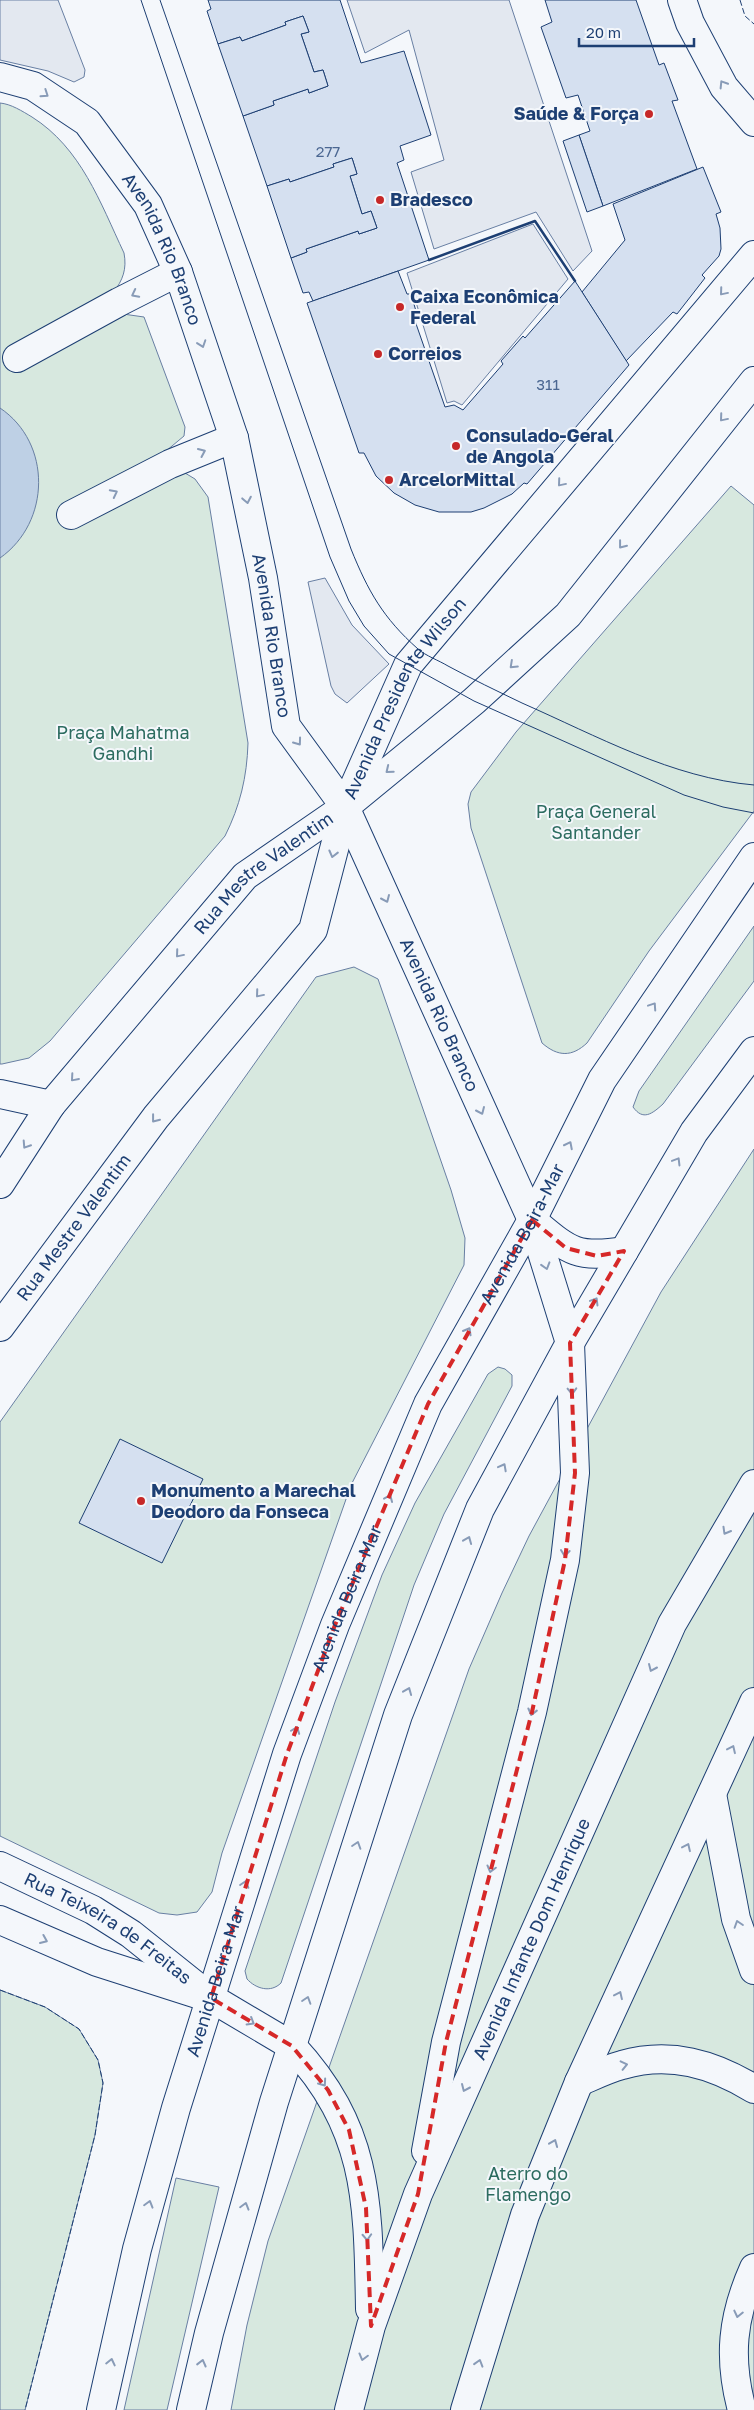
<svg xmlns="http://www.w3.org/2000/svg" width="754" height="2410" font-family="'Golos Text',sans-serif">
  <style>
    .green { fill: #d7e8df; stroke: #687fa3 }
    .parking { fill: #e3e8f0; stroke: #687fa3 }
    .water { fill: #bed0e5; stroke: #687fa3 }
    .building { fill: #d5e0f0; stroke: #1d3f73 }
    .lines { fill: none; stroke-linecap: round; stroke-linejoin: round }
    .minor-casing { stroke: #1d3f73; stroke-width: 30 }
    .major-casing { stroke: #1d3f73; stroke-width: 30 }
    .highway-casing { stroke: #1d3f73; stroke-width: 30 }
    .minor { stroke: #f4f7fb; stroke-width: 28 }
    .major { stroke: #f4f7fb; stroke-width: 28 }
    .highway { stroke: #f4f7fb; stroke-width: 28 }
    .tram { stroke: #1d3f73; stroke-width: 1 }
    .fence { stroke: #1d3f73; stroke-width: 1; stroke-dasharray: 6 2.5; stroke-linecap: butt }
    .wall { stroke: #1d3f73; stroke-width: 2.5 }
    .oneway { stroke: #889bb7 }
    .marked { fill: none; stroke: #d62828; stroke-width: 4; stroke-dasharray: 10 6; stroke-linejoin: round }
    .poi-dot { fill: #c62828; stroke: #f4f7fb; stroke-width: 2 }
    .labels { text-anchor: middle; stroke-width: 4; stroke-linejoin: round; paint-order: stroke }
    .number-label { font-size: 15px; fill: #4b6792 }
    .poi-label { font-size: 18px; font-weight: bold; fill: #1d3f73; stroke: #f4f7fb; text-anchor: start }
    .street-label { font-size: 18px; fill: #1d3f73; stroke: #f4f7fb }
    .park-label { font-size: 18px; fill: #2c6c60; stroke: #f4f7fb }
  </style>
  <rect width="100%" height="100%" fill="#f4f7fb"/>
  <g class="green">
    <path d="M0 103C11 104 22 111 32 117 81 148 100 202 124 253 127 269 123 280 113 293L123 314 144 317 185 427 184 436 166 451 174 476 185 473 195 479 208 497 248 743C247 777 240 806 225 836L50 1041 29 1058 2 1064H0Z"/>
    <path d="M731 486 754 505V811L649 951 587 1043C572 1057 558 1057 542 1043L471 828 468 804 471 792 516 732Z"/>
    <path d="M754 926V981L663 1104C652 1114 643 1121 633 1107L639 1091Z"/>
    <path d="M354 967 378 979 451 1190 465 1238 464 1265 351 1485 222 1853 212 1892 197 1912 177 1915 159 1913 0 1836V1422L316 977Z"/>
    <path d="M754 1149V2410H231L247 2325 268 2241 469 1669 502 1593 529 1536 661 1292Z"/>
    <path d="M498 1367 505 1369 512 1375V1386L444 1514 414 1585 281 1983C271 1993 256 1989 247 1979L245 1971 335 1702 382 1575 415 1503 488 1374Z"/>
    <path d="M0 1990 45 2007 79 2029 98 2060 103 2083 95 2135 25 2410H0Z"/>
    <path d="M176 2178 219 2187 167 2410H124Z"/>
  </g>
  <g class="parking">
    <path d="M0 0H58L85 70 84 77 74 82 48 71 0 60Z"/>
    <path d="M347 0H509L592 251 573 271 536 212 434 249 411 172 444 160 409 30 365 53Z"/>
    <path d="M533 224 568 279 462 405 454 401 447 403 407 273Z"/>
    <path d="M325 578 352 625 389 664 347 703 335 694 331 686 308 582Z"/>
  </g>
  <path class="water" d="M0 408C52 443 51 522 0 558Z"/>
  <g class="building">
    <path d="M208 0H340L361 63 404 51 431 135 400 146 404 160 397 163 429 260 313 301 309 292 303 293 291 258 307 252 306 249 358 231 359 234 377 228 371 211 362 214 350 176 357 174 352 158 333 164 334 167 290 182 289 179 267 186 243 116 274 105 273 101 308 89 309 93 328 86 323 70 314 72 301 34 309 32 303 16 285 22 286 25 242 41 240 37 218 44 207 11 211 9Z"/>
    <path d="M545 0H636L659 65 664 63 678 100 672 101 697 169 603 206 579 135 590 131 578 95 566 98 541 27 552 22Z"/>
    <path d="M303 16 309 32 301 34 314 72 323 70 328 86 309 93 308 89 273 101 274 105 243 116 218 44 240 37 242 41 286 25 285 22Z"/>
    <path d="M579 135 603 206 587 212 563 141Z"/>
    <path d="M352 158 357 174 350 176 362 214 371 211 377 228 359 234 358 231 306 249 307 252 291 258 267 186 289 179 290 182 334 167 333 164Z"/>
    <path d="M703 167 721 212 716 214 720 228 721 249 719 256 702 275 705 278 677 314 673 312 626 361 582 292 625 240 613 204Z"/>
    <path d="M398 271 407 294H411L418 318H414L445 407 454 405 463 410 503 364 501 361 523 336 525 338 575 281 629 365 527 484 524 483 512 494 484 508 471 512H439L415 505 394 493 376 476 364 453H359L307 303Z"/>
    <path d="M120 1439 203 1479 162 1563 79 1523Z"/>
  </g>
  <g class="lines">
    <defs>
      <g id="minor">
        <path d="M682 0 690 23 724 87 754 122"/>
        <path id="s1" d="M0 77 33 86 87 122 148 205 178 272 234 438 263 578 286 726 345 807 532 1220 570 1343"/>
        <path d="M17 358 119 302 178 272"/>
        <path d="M71 515 170 464 234 438"/>
        <path id="s2" d="M345 807 408 665 754 255"/>
        <path d="M0 1094 51 1105"/>
        <path d="M532 1220C568 1250 575 1259 624 1251"/>
        <path d="M712 1794 736 1919 754 1970"/>
        <path d="M579 2082C593 2076 607 2069 622 2065 670 2051 713 2064 754 2089"/>
        <path d="M742 2410C728 2358 732 2317 754 2268"/>
      </g>
      <g id="major">
        <path id="s3" d="M0 1184 51 1105 245 876 345 807 474 701 568 615 754 381"/>
        <path id="s4" d="M0 1327 156 1117 313 930 345 807"/>
        <path id="s5" d="M0 1866 93 1910 131 1934 211 1998 292 2046"/>
        <path d="M0 1920 97 1962 197 1994"/>
        <path id="s6" d="M101 2410 137 2249 176 2108 287 1754 335 1625 428 1404 532 1220 602 1080 754 857"/>
        <path d="M191 2410 209 2333 274 2102 398 1715 480 1509 570 1343 694 1132 754 1051"/>
      </g>
      <g id="highway">
        <path d="M292 2046C369 2129 368 2202 370 2309"/>
        <path d="M426 2151 446 2042 532 1712 565 1560 575 1473 570 1343"/>
        <path id="s7" d="M349 2410 371 2326 418 2194 672 1624 754 1484"/>
        <path d="M465 2410 525 2215 579 2082 754 1702"/>
      </g>
    </defs>
    <use href="#minor" class="minor-casing"/>
    <use href="#major" class="major-casing"/>
    <use href="#highway" class="highway-casing"/>
    <use href="#minor" class="minor"/>
    <use href="#major" class="major"/>
    <use href="#highway" class="highway"/>
    <g class="tram">
      <path d="M141 0 330 557 349 601 364 626 389 654 474 701 684 795 723 807 754 813"/>
      <path d="M160 0 351 549C368 591 383 618 418 649 426 656 438 660 448 666 472 679 497 691 522 703 597 736 672 778 754 785"/>
    </g>
    <g class="fence">
      <path d="M740 0 745 16 754 24"/>
      <path d="M0 1990 45 2007 79 2029 98 2060 103 2083 95 2135 25 2410"/>
    </g>
    <path class="wall" d="M429 260 535 221 575 281"/>
  </g>
  <defs><path id="oneway-chevron" d="M-2-3.5L2.5 0L-2 3.5" fill="none" stroke-width="1.6" stroke-linecap="round" stroke-linejoin="round" transform="scale(1.25)"/></defs>
  <g class="oneway">
    <use href="#oneway-chevron" transform="translate(723 84) rotate(-122)"/>
    <use href="#oneway-chevron" transform="translate(45 94) rotate(34)"/>
    <use href="#oneway-chevron" transform="translate(723 292) rotate(130)"/>
    <use href="#oneway-chevron" transform="translate(135 294) rotate(153)"/>
    <use href="#oneway-chevron" transform="translate(202 344) rotate(71)"/>
    <use href="#oneway-chevron" transform="translate(723 418) rotate(130)"/>
    <use href="#oneway-chevron" transform="translate(202 452) rotate(-24)"/>
    <use href="#oneway-chevron" transform="translate(561 483) rotate(130)"/>
    <use href="#oneway-chevron" transform="translate(114 493) rotate(-27)"/>
    <use href="#oneway-chevron" transform="translate(247 500) rotate(79)"/>
    <use href="#oneway-chevron" transform="translate(622 545) rotate(128)"/>
    <use href="#oneway-chevron" transform="translate(513 665) rotate(137)"/>
    <use href="#oneway-chevron" transform="translate(298 742) rotate(54)"/>
    <use href="#oneway-chevron" transform="translate(389 770) rotate(141)"/>
    <use href="#oneway-chevron" transform="translate(333 854) rotate(104)"/>
    <use href="#oneway-chevron" transform="translate(386 899) rotate(66)"/>
    <use href="#oneway-chevron" transform="translate(179 954) rotate(130)"/>
    <use href="#oneway-chevron" transform="translate(259 994) rotate(130)"/>
    <use href="#oneway-chevron" transform="translate(653 1006) rotate(-56)"/>
    <use href="#oneway-chevron" transform="translate(74 1078) rotate(131)"/>
    <use href="#oneway-chevron" transform="translate(481 1111) rotate(66)"/>
    <use href="#oneway-chevron" transform="translate(155 1119) rotate(128)"/>
    <use href="#oneway-chevron" transform="translate(26 1145) rotate(123)"/>
    <use href="#oneway-chevron" transform="translate(569 1145) rotate(-63)"/>
    <use href="#oneway-chevron" transform="translate(677 1161) rotate(-59)"/>
    <use href="#oneway-chevron" transform="translate(546 1266) rotate(73)"/>
    <use href="#oneway-chevron" transform="translate(595 1301) rotate(-59)"/>
    <use href="#oneway-chevron" transform="translate(468 1331) rotate(-60)"/>
    <use href="#oneway-chevron" transform="translate(572 1391) rotate(88)"/>
    <use href="#oneway-chevron" transform="translate(503 1467) rotate(-62)"/>
    <use href="#oneway-chevron" transform="translate(389 1498) rotate(-67)"/>
    <use href="#oneway-chevron" transform="translate(726 1531) rotate(120)"/>
    <use href="#oneway-chevron" transform="translate(468 1540) rotate(-68)"/>
    <use href="#oneway-chevron" transform="translate(565 1553) rotate(97)"/>
    <use href="#oneway-chevron" transform="translate(652 1668) rotate(114)"/>
    <use href="#oneway-chevron" transform="translate(408 1691) rotate(-68)"/>
    <use href="#oneway-chevron" transform="translate(532 1712) rotate(104)"/>
    <use href="#oneway-chevron" transform="translate(296 1730) rotate(-69)"/>
    <use href="#oneway-chevron" transform="translate(732 1749) rotate(-65)"/>
    <use href="#oneway-chevron" transform="translate(357 1845) rotate(-72)"/>
    <use href="#oneway-chevron" transform="translate(687 1847) rotate(-65)"/>
    <use href="#oneway-chevron" transform="translate(491 1869) rotate(105)"/>
    <use href="#oneway-chevron" transform="translate(245 1884) rotate(-72)"/>
    <use href="#oneway-chevron" transform="translate(738 1924) rotate(-108)"/>
    <use href="#oneway-chevron" transform="translate(44 1940) rotate(23)"/>
    <use href="#oneway-chevron" transform="translate(619 1995) rotate(-65)"/>
    <use href="#oneway-chevron" transform="translate(307 2000) rotate(-72)"/>
    <use href="#oneway-chevron" transform="translate(251 2022) rotate(31)"/>
    <use href="#oneway-chevron" transform="translate(624 2065) rotate(-13)"/>
    <use href="#oneway-chevron" transform="translate(323 2083) rotate(55)"/>
    <use href="#oneway-chevron" transform="translate(465 2088) rotate(114)"/>
    <use href="#oneway-chevron" transform="translate(554 2143) rotate(-68)"/>
    <use href="#oneway-chevron" transform="translate(149 2204) rotate(-74)"/>
    <use href="#oneway-chevron" transform="translate(245 2206) rotate(-74)"/>
    <use href="#oneway-chevron" transform="translate(367 2237) rotate(87)"/>
    <use href="#oneway-chevron" transform="translate(738 2314) rotate(103)"/>
    <use href="#oneway-chevron" transform="translate(363 2357) rotate(105)"/>
    <use href="#oneway-chevron" transform="translate(111 2362) rotate(-77)"/>
    <use href="#oneway-chevron" transform="translate(202 2363) rotate(-76)"/>
    <use href="#oneway-chevron" transform="translate(479 2363) rotate(-73)"/>
  </g>
  <path class="marked" d="M532 1220 566 1248 597 1256 624 1251 570 1343 575 1473 565 1560 532 1712 446 2042 418 2194 371 2326 366 2208 349 2130 328 2090 292 2046 211 1998 287 1754 335 1625 428 1404Z"/>
  <g class="poi-dot">
    <circle cx="649" cy="114" r="5"/>
    <circle cx="380" cy="200" r="5"/>
    <circle cx="400" cy="307" r="5"/>
    <circle cx="378" cy="354" r="5"/>
    <circle cx="456" cy="446" r="5"/>
    <circle cx="389" cy="480" r="5"/>
    <circle cx="141" cy="1501" r="5"/>
  </g>
  <g class="labels">
    <g class="number-label">
      <text x="328" y="157">277</text>
      <text x="548" y="390">311</text>
    </g>
    <g class="poi-label">
      <text x="639" y="120" text-anchor="end">Saúde &amp; Força</text>
      <text x="390" y="206">Bradesco</text>
      <text x="410" y="303">Caixa Econômica<tspan x="410" dy="21">Federal</tspan></text>
      <text x="388" y="360">Correios</text>
      <text x="466" y="442">Consulado-Geral<tspan x="466" dy="21">de Angola</tspan></text>
      <text x="399" y="486">ArcelorMittal</text>
      <text x="151" y="1497">Monumento a Marechal<tspan x="151" dy="21">Deodoro da Fonseca</tspan></text>
    </g>
    <g class="street-label">
      <text dy="6" stroke="none"><textPath href="#s1" startOffset="248">Avenida Rio Branco</textPath></text>
      <text dy="6" stroke="none"><textPath href="#s1" startOffset="652">Avenida Rio Branco</textPath></text>
      <text dy="6" stroke="none"><textPath href="#s2" startOffset="125">Avenida Presidente Wilson</textPath></text>
      <text dy="6" stroke="none"><textPath href="#s3" startOffset="410">Rua Mestre Valentim</textPath></text>
      <text dy="6" stroke="none"><textPath href="#s1" startOffset="1072">Avenida Rio Branco</textPath></text>
      <text dy="6" stroke="none"><textPath href="#s4" startOffset="124">Rua Mestre Valentim</textPath></text>
      <text dy="6" stroke="none"><textPath href="#s6" startOffset="1254">Avenida Beira-Mar</textPath></text>
      <text dy="6" stroke="none"><textPath href="#s6" startOffset="849">Avenida Beira-Mar</textPath></text>
      <text dy="6" stroke="none"><textPath href="#s5" startOffset="125">Rua Teixeira de Freitas</textPath></text>
      <text dy="6" stroke="none"><textPath href="#s7" startOffset="506">Avenida Infante Dom Henrique</textPath></text>
      <text dy="6" stroke="none"><textPath href="#s6" startOffset="444">Avenida Beira-Mar</textPath></text>
    </g>
    <g class="park-label">
      <text x="123" y="739">Praça Mahatma<tspan x="123" dy="21">Gandhi</tspan></text>
      <text x="596" y="818">Praça General<tspan x="596" dy="21">Santander</tspan></text>
      <text x="528" y="2180">Aterro do<tspan x="528" dy="21">Flamengo</tspan></text>
    </g>
  </g>
  <path d="M579 38v8h115v-8" fill="none" stroke="#1d3f73" stroke-width="2.5"/>
  <text x="586" y="38" font-size="15" fill="#1d3f73" stroke="#f4f7fb" stroke-width="4" paint-order="stroke">20 m</text>
</svg>
